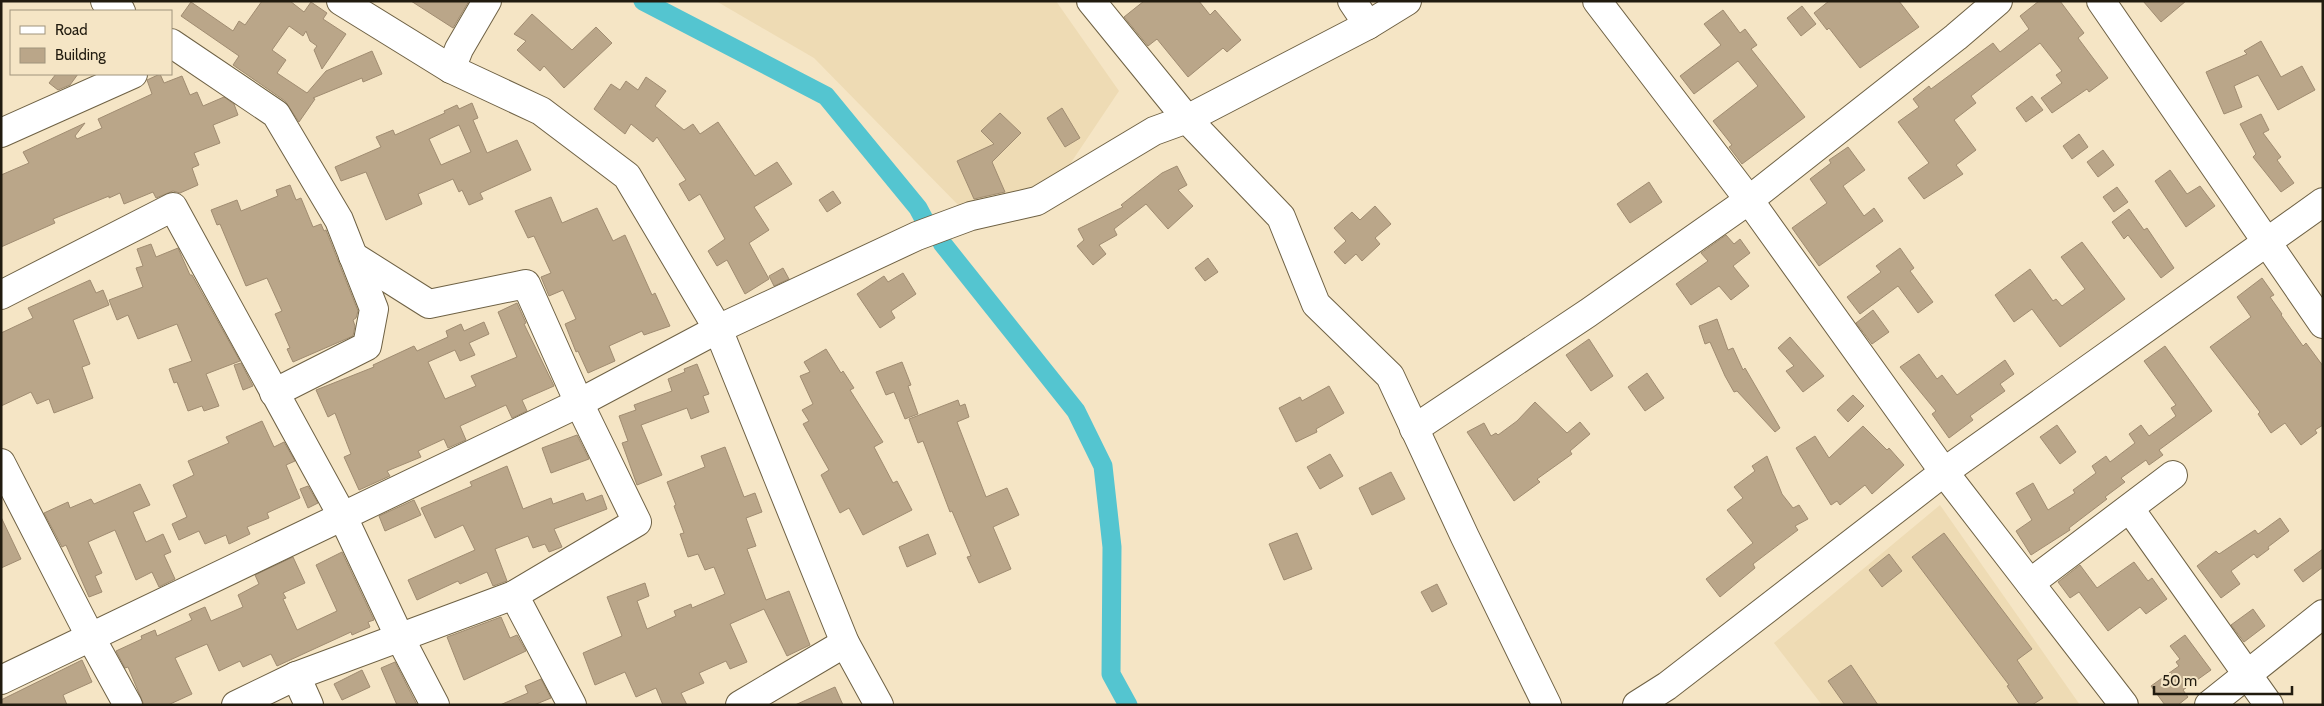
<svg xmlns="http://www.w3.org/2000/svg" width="2324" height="706" font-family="Cabin,sans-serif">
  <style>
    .built { fill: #eedbb4 }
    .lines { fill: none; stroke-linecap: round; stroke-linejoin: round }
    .canal { stroke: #54c5d0; stroke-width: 19 }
    .building { fill: #baa689; stroke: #a08c71; fill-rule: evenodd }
    .minor-casing { stroke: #6e6144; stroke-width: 30 }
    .minor { stroke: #fff; stroke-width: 28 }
  </style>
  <rect width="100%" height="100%" fill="#f5e5c5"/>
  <g class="built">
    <path d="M716 1H1056L1119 91 1062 176 966 213 814 58Z"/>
    <path d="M1940 505 2080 705H1822L1774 643Z"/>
  </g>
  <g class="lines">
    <g class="canal">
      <path d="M643 1 826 96 918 208 926 223"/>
      <path d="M942 243 1076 411 1103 466 1112 547 1111 674 1128 705"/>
    </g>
  </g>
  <g class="building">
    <path d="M262 1H290L304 12 311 2 327 13 323 19 346 34 322 69 314 50 317 46 310 41 306 31 303 36 289 26 272 50 286 60 277 73 307 93 326 71 372 51 382 74 363 82 362 78 313 98 315 99 299 122 285 101 233 65 239 56 181 16 191 2 233 31 239 21 245 25Z"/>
    <path d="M411 1H469L453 28Z"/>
    <path d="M1144 1H1199L1210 15 1215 10 1241 40 1227 52 1223 48 1188 77 1157 39 1148 46 1124 17Z"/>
    <path d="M1829 1H1899L1919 27 1860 68 1829 28 1827 30 1814 13Z"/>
    <path d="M2039 1H2060L2084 33 2078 38 2108 78 2089 92 2087 89 2052 113 2041 98 2062 83 2056 75 2062 71 2040 43 1971 96 1976 103 1954 120 1976 150 1956 165 1963 174 1924 199 1908 178 1929 163 1898 122 1919 107 1913 99 1929 86 1931 89 1993 43 2000 52 2029 29 2020 16Z"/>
    <path d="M2143 1H2186L2161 22Z"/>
    <path d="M1802 6 1816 24 1801 36 1787 18Z"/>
    <path d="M1723 10 1740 33 1745 29 1757 45 1751 49 1805 117 1742 164 1729 147 1732 145 1713 121 1758 86 1738 61 1694 94 1680 76 1721 45 1704 24Z"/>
    <path d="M532 14 572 50 596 27 612 43 564 88 544 66 540 71 517 50 526 41 514 34Z"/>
    <path d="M2261 41 2281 77 2302 66 2315 90 2278 110 2258 75 2234 86 2242 107 2224 114 2206 72 2247 54 2244 51Z"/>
    <path d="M56 74H78L70 85 58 90 49 83Z"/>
    <path d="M160 74 164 83 182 76 190 95 197 92 203 106 224 97 234 104 238 115 213 125 220 143 194 153 199 165 192 168 198 185 180 193 173 191 156 198 153 192 124 204 120 193 109 198V196L53 219 55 223 1 247V175L29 163 23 152 85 123 75 136 77 139 102 128 98 119 152 94 147 80Z"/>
    <path d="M646 77 666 91 655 106 684 130 693 124 700 134 718 122 755 176 777 162 792 184 754 207 769 230 749 243 769 279 745 294 727 260 717 266 708 251 725 239 700 194 689 201 679 184 686 180 657 137 653 142 631 124 625 134 594 109 611 84 620 90 626 81 638 90Z"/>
    <path d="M2032 96 2043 110 2026 122 2016 108Z"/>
    <path d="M472 103 478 118 473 120 487 153 517 140 531 170 480 193 483 199 469 205 462 190 459 192 453 179 418 194 422 204 386 220 366 172 341 181 335 167 381 147 376 137 393 130 395 135 445 113 444 111 457 105 459 109ZM459 125 471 152 441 165 429 139Z"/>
    <path d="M1062 108 1080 138 1065 147 1047 118Z"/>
    <path d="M1000 113 1021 133 992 162 1005 192 974 199 957 161 994 144 981 131Z"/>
    <path d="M2261 114 2269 130 2263 133 2281 157 2277 160 2294 183 2281 192 2253 157 2256 154 2240 124Z"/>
    <path d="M2079 134 2088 147 2072 159 2063 146Z"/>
    <path d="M1848 147 1865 170 1843 186 1864 216 1874 208 1883 221 1819 266 1792 228 1827 203 1810 179 1831 163 1829 160Z"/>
    <path d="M2103 150 2114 165 2098 177 2087 162Z"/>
    <path d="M1177 166 1187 185 1178 190 1193 206 1168 229 1146 204 1114 229 1117 235 1099 245 1106 254 1093 265 1077 246 1084 240 1078 229 1123 207 1121 205 1162 173Z"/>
    <path d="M2170 170 2187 194 2200 186 2215 206 2186 227 2155 181Z"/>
    <path d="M1649 182 1662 202 1630 223 1617 204Z"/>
    <path d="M290 185 296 200 301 198 313 227 321 224 324 231 326 230 358 311 356 318 353 320 355 326 353 336 293 362 287 349 290 348 275 314 282 311 267 278 246 286 220 224 217 225 211 210 237 200 241 211 278 196 276 190Z"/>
    <path d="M2117 187 2128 202 2114 212 2103 197Z"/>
    <path d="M833 191 841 203 827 212 819 200Z"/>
    <path d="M551 197 562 223 597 208 613 241 625 235 652 295 655 293 670 326 644 335 642 331 609 346 615 361 588 373 578 351 576 352 565 324 576 319 563 290 549 296 541 277 551 273 534 236 528 238 515 211Z"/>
    <path d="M1375 206 1391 224 1375 238 1380 244 1362 261 1356 254 1345 264 1334 252 1346 241 1334 228 1352 212 1360 220Z"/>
    <path d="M2129 209 2144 230 2147 228 2174 268 2161 278 2128 235 2124 239 2112 222Z"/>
    <path d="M1726 235 1734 244 1740 239 1750 253 1733 266 1749 286 1731 300 1719 286 1691 305 1676 284 1708 261 1701 253Z"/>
    <path d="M2082 242 2125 299 2060 347 2032 309 2014 322 1995 295 2030 269 2053 301 2056 299 2062 306 2085 289 2061 257Z"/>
    <path d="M151 244 156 257 178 248 190 275H192L240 361 206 374 219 406 204 411 202 406 188 411 177 382 174 383 169 369 192 361 177 324 138 339 128 315 117 320 109 300 143 287 136 268 143 266 137 249Z"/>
    <path d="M1900 248 1914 268 1910 271 1933 302 1918 313 1898 286 1860 314 1847 297 1881 272 1876 266Z"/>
    <path d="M1208 258 1218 272 1205 281 1195 268Z"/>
    <path d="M783 268 789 279 774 286 769 276Z"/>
    <path d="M903 273 916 294 891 311 895 318 880 328 857 294 884 276 888 282Z"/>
    <path d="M2262 278 2274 295 2270 297 2282 314 2281 315 2303 346 2306 343 2323 366V425L2315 430 2317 433 2301 445 2285 423 2271 433 2258 414 2260 412 2210 347 2251 317 2237 297Z"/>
    <path d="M90 280 96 293 103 290 109 305 73 320 90 364 82 367 93 398 54 413 49 399 37 404 31 392 1 406V333L33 318 28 308Z"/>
    <path d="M517 303 526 323 524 324 554 386 522 400 527 411 512 418 506 405 460 426 466 440 448 448 444 439 418 451 421 457 387 471 390 476 359 490 344 457 351 454 335 413 328 417 316 390 374 367 373 365 414 346 417 351 448 337 446 331 461 324 464 331 484 322 489 334 469 343 475 355 460 361 455 350 428 362 445 399 476 386 471 376 517 357 498 312Z"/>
    <path d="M1873 310 1889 332 1872 344 1856 323Z"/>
    <path d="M1717 319 1728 350 1733 348 1743 370 1745 368 1780 428 1775 432 1737 391 1734 392 1725 376 1710 342 1705 344 1699 326Z"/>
    <path d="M1790 337 1824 376 1803 392 1786 371 1794 366 1778 348Z"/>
    <path d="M1589 339 1613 376 1591 391 1566 355Z"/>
    <path d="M2165 346 2212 411 2159 450 2163 455 2149 465 2146 460 2121 478 2125 482 2105 497 2107 499 2069 528 2070 530 2031 555 2016 531 2032 520 2016 493 2033 483 2048 510 2075 493 2073 490 2096 473 2092 466 2106 456 2110 462 2135 443 2129 434 2141 425 2149 436 2176 416 2171 408 2176 405 2144 361Z"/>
    <path d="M826 349 841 373 843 371 854 388 850 390 883 442 874 447 893 483 897 481 912 510 863 535 849 508 840 513 821 475 829 470 803 424 809 421 802 410 813 404 800 376 810 372 804 362Z"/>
    <path d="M1919 354 1937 379 1942 375 1957 395 2005 360 2014 374 2000 384 2005 391 1970 416 1973 420 1949 438 1932 414 1936 411 1900 367Z"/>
    <path d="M902 362 911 385 908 386 918 414 905 419 894 392 886 395 876 372Z"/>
    <path d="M241 363 253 386 243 390 234 365Z"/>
    <path d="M697 364 709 394 703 396 709 412 691 419 687 408 641 425 662 475 637 485 622 443 628 441 619 416 636 410 634 405 672 391 668 379 685 372 684 369Z"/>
    <path d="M1647 373 1664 398 1645 411 1628 387Z"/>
    <path d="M1329 386 1344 413 1316 429 1317 432 1296 442 1279 408 1300 397 1302 401Z"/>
    <path d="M1853 395 1864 406 1848 422 1837 410Z"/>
    <path d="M958 400 960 406 965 404 969 417 957 422 986 497 1007 488 1019 515 993 527 1011 569 979 583 967 557 971 556 952 511 950 512 923 441 918 443 909 419Z"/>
    <path d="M1535 402 1567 433 1580 422 1590 434 1570 451 1572 454 1537 479 1540 482 1514 501 1467 432 1484 423 1491 436 1496 433 1498 435 1517 421Z"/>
    <path d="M262 421 274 447 284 442 295 461 286 465 300 498 267 513 269 518 247 527 250 534 229 544 226 535 205 544 199 531 179 540 172 524 187 517 173 485 194 475 188 461 229 443 226 437Z"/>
    <path d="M2057 425 2076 452 2060 464 2040 437Z"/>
    <path d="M1863 426 1887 450 1889 448 1904 465 1872 494 1865 485 1840 505 1837 501 1831 505 1796 448 1815 436 1829 458Z"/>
    <path d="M577 435 589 459 551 473 542 448Z"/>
    <path d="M725 447 744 497 755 493 762 512 746 518 756 546 747 549 766 600 789 591 810 645 787 656 764 609 730 624 747 662 730 669 726 661 699 673 704 683 681 693 687 705H663L656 688 636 697 625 672 595 685 583 653 622 636 607 597 645 583 649 596 637 601 647 629 676 616 674 611 691 604 692 608 725 594 714 567 705 570 698 554 688 557 680 534 684 533 674 506 676 505 667 482 705 467 701 456Z"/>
    <path d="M1330 454 1343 476 1320 489 1307 467Z"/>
    <path d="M1767 456 1782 494 1793 508 1799 505 1808 519 1795 526 1798 530 1753 564 1755 568 1720 597 1706 579 1753 543 1727 510 1743 498 1734 487 1755 471 1752 466Z"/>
    <path d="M507 466 523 509 551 498 553 504 583 493 586 501 602 495 607 509 554 529 562 547 549 552 545 544 533 548 528 536 495 549 507 581 493 586 487 572 460 584 458 581 417 600 408 580 475 550 463 525 435 538 421 508 472 486 470 482Z"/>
    <path d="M1391 472 1405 499 1372 515 1359 488Z"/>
    <path d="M140 484 150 505 133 512 146 542 163 534 171 552 164 555 175 579 159 587 152 572 136 580 115 530 88 542 102 573 95 576 102 592 89 597 66 545 62 547 44 513 68 502 70 508 91 499 94 504Z"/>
    <path d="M308 486 318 503 308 508 300 489Z"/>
    <path d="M414 500 421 515 385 531 379 516Z"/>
    <path d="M1 517 21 559 1 568Z"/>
    <path d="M2280 518 2289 531 2268 547 2269 549 2257 558 2254 554 2231 571 2240 584 2221 598 2197 566 2216 551 2219 554 2255 530 2258 534Z"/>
    <path d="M1297 533 1312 569 1284 580 1269 544Z"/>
    <path d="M1944 533 2032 649 2017 660 2043 698 2032 705H2020L2007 686 2009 685 1912 557Z"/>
    <path d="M928 534 936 554 907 567 899 547Z"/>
    <path d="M2323 549V567L2303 582 2294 570Z"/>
    <path d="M342 552 374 620 368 622 370 627 352 635 351 632 277 666 271 654 243 667 240 661 219 671 207 644 175 658 192 694 168 705H144L128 667 125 668 116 651 142 639 141 636 155 630 157 636 192 620 189 614 205 607 211 621 243 607 238 595 259 584 255 575 293 557 305 583 283 593 286 598 283 599 297 630 337 611 316 565Z"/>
    <path d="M1889 554 1902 571 1882 587 1869 570Z"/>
    <path d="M2134 562 2148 581 2152 578 2167 599 2146 614 2140 607 2108 631 2079 592 2070 598 2058 582 2080 565 2097 588Z"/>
    <path d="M1437 584 1447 604 1432 612 1421 592Z"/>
    <path d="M2253 609 2265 626 2244 642 2231 625Z"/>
    <path d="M501 617 510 638 517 635 526 651 464 680 447 637Z"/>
    <path d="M2185 635 2211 670 2183 690 2188 697 2178 705H2165L2151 686 2179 666 2176 662 2180 659 2170 646Z"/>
    <path d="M82 660 92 682 63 695 67 705H1V700Z"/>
    <path d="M395 662 417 705H397L381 668Z"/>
    <path d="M1851 665 1878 705H1845L1828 681Z"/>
    <path d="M362 670 370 687 342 700 334 684Z"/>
    <path d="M541 679 551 698 534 705H500L528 693 525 686Z"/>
    <path d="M835 687 843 705H795Z"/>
  </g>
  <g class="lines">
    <defs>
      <g id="minor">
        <path d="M105 1 121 11"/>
        <path d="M341 1 451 69 541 111 627 176 718 329 845 643 879 705"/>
        <path d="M1091 1 1187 119 1281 217 1316 304 1390 376 1465 537 1547 705"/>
        <path d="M1352 1 1368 25"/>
        <path d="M1597 1 1749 200 1944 472 2124 705"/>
        <path d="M2101 1 2323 324"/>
        <path d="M171 43 276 114 339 220 374 309 367 346 274 393"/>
        <path d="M451 69 459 49 487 1"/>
        <path d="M1 133 133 74"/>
        <path d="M1 295 173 207 343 517 399 636 435 705"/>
        <path d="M1414 429 1588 313 1749 200 1956 37 1998 1"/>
        <path d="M1 463 91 638 128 705"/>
        <path d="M2130 509 2269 705"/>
        <path d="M2030 583 2173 475"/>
        <path d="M514 595 572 705"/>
        <path d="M296 676 309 705"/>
        <path d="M1 680 579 403 718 329 917 236 971 216 1037 201 1154 131 1187 119 1368 25 1407 1"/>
        <path d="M236 705 296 676 514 595 637 522 579 403 526 284 429 304 353 256"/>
        <path d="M740 705 845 643"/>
        <path d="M1637 705 1667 686 1944 472 2323 202"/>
        <path d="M2209 705 2323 614"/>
      </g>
    </defs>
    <use href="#minor" class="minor-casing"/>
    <use href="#minor" class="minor"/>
  </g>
  <rect width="2324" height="706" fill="none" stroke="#211b0f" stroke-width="5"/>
  <rect x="10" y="10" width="162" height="65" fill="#f5e5c5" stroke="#a0947c"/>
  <rect x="20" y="26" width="25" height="8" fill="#ffffff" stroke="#a0947c"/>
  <text x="55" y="35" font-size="15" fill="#211b0f">Road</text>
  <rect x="20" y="48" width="25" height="15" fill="#baa689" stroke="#a0947c"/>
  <text x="55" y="60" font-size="15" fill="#211b0f">Building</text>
  <path d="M2154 686v8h138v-8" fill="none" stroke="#211b0f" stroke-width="2.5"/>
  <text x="2162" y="686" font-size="15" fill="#211b0f" stroke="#f5e5c5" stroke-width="4" paint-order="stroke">50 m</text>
</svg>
